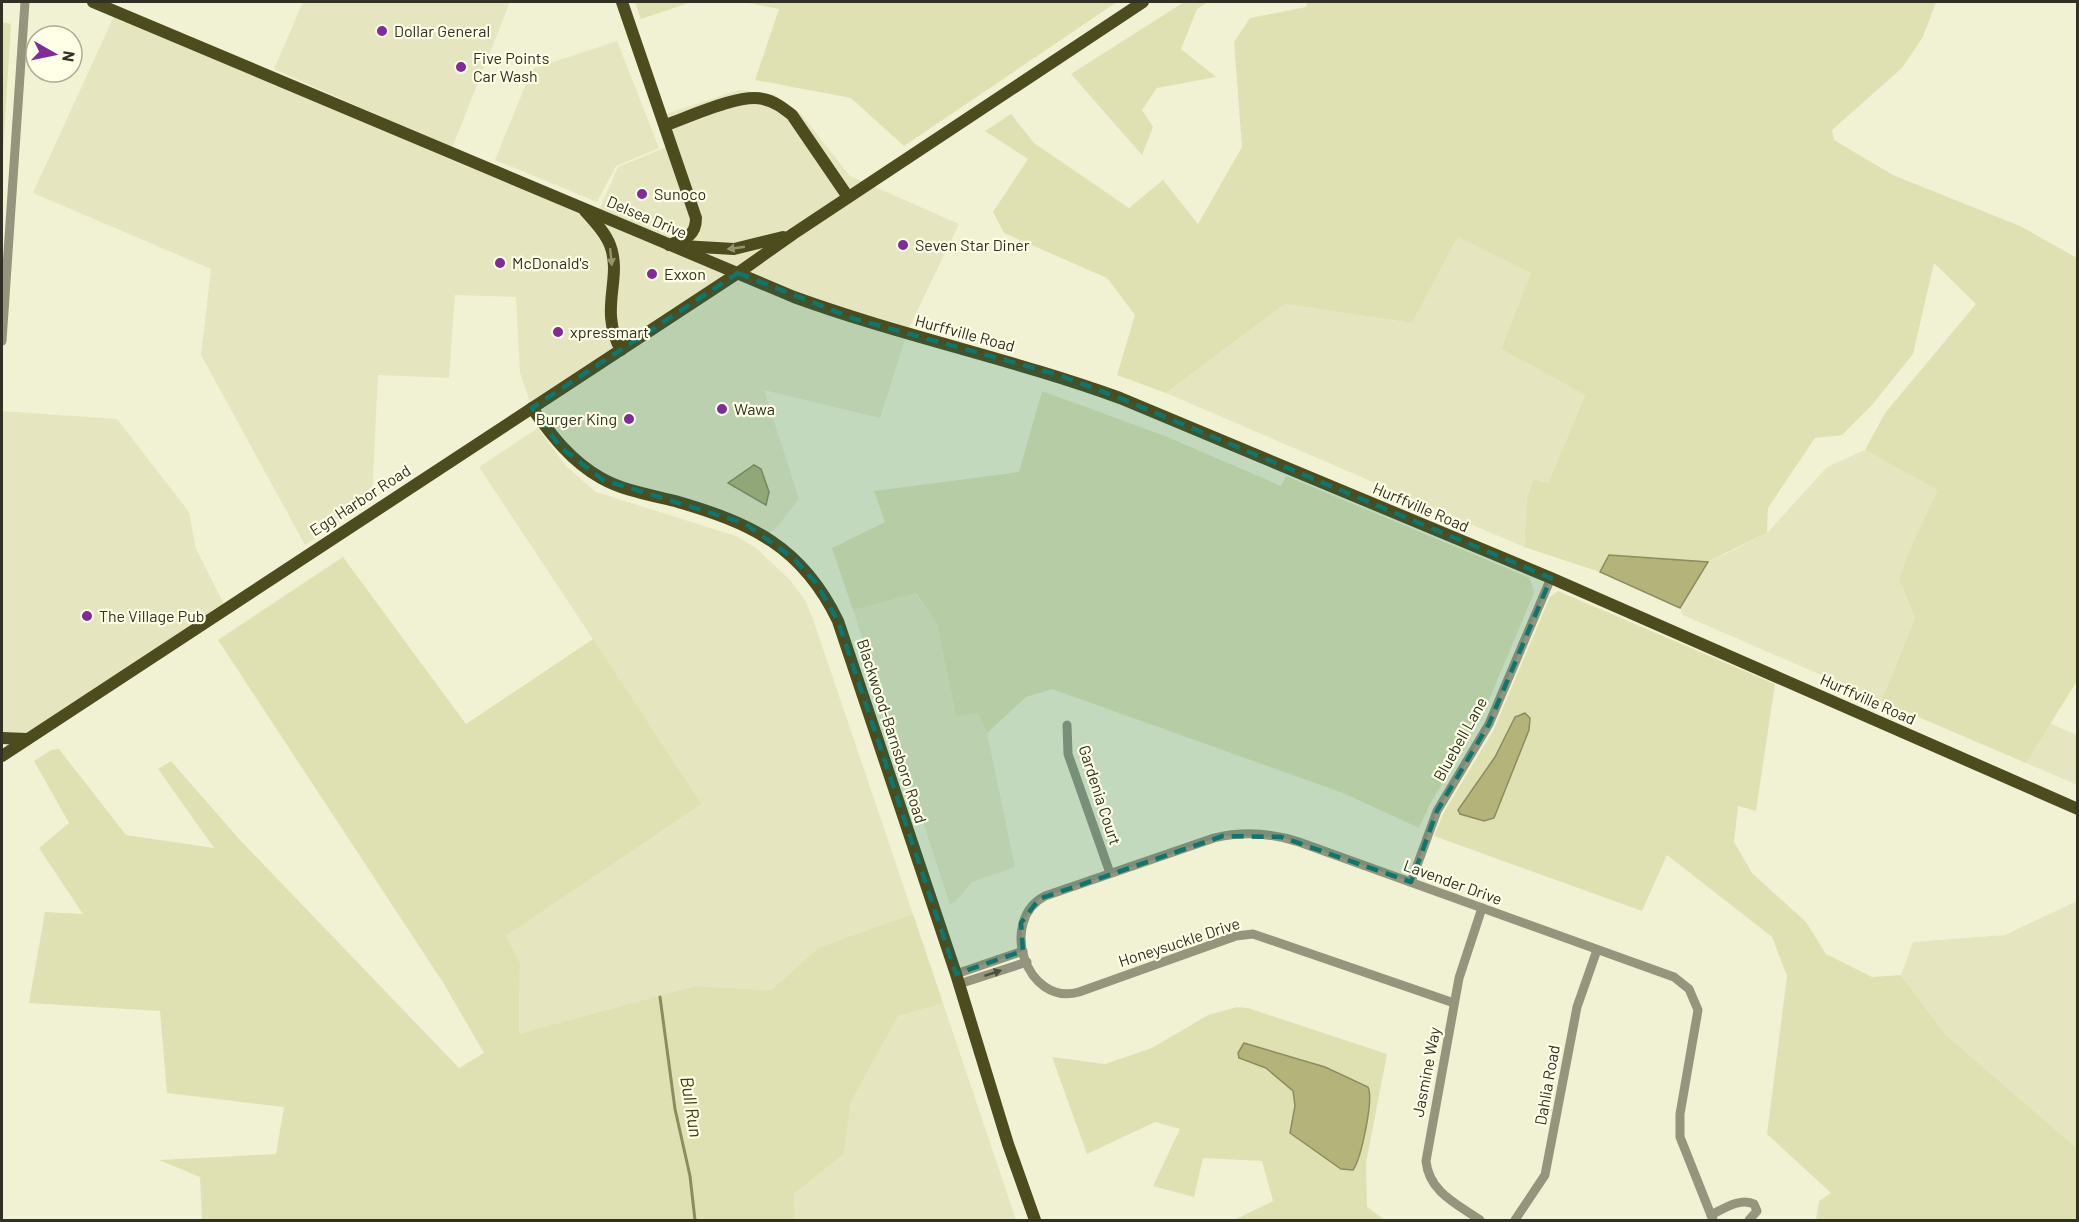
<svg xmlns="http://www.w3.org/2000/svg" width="2079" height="1222" font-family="Barlow,sans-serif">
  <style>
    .built { fill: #e5e6bf }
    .green { fill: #e0e1b3 }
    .water { fill: #b3b37a; stroke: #8c8c60; stroke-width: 1.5 }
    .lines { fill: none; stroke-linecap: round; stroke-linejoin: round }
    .stream { stroke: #8c8c60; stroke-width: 3 }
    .minor { stroke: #95957d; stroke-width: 9 }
    .major { stroke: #4c4c1e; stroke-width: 12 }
    .oneway { fill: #93946e }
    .oneway2 { fill: #4e4e3f }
    .marked { fill: #0f766e; fill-opacity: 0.2; stroke: #0f766e; stroke-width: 4.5; stroke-dasharray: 12 8; stroke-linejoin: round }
    .poi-dot { fill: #812a98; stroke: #feffe6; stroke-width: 2 }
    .labels { text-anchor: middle; stroke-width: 4.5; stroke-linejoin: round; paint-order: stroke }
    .poi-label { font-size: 16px; fill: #303024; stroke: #feffe6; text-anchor: start }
    .street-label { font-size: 16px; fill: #303024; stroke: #feffe6 }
    .water-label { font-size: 18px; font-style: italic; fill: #3c3b0e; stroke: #feffe6 }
  </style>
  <rect width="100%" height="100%" fill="#f1f2d3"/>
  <g class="built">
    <path d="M303 2H510L452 148 274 69Z"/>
    <path d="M114 16 263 77 463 165 596 217 618 167 667 147 657 117 739 90 775 95 801 114 850 176 959 224 908 330 880 418 764 390 799 499 777 527 766 536 603 480 532 408 520 373 516 297 455 295 449 378 378 375 372 499 305 545 201 355 211 269 33 193Z"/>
    <path d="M617 41 659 148 616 166 597 202 495 160 532 69Z"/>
    <path d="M1458 237 1532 273 1501 349 1585 395 1548 483 1533 479 1527 497 1524 547 1166 393 1285 304 1412 323Z"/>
    <path d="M2 411 117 419 189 512 196 549 226 608 28 739 2 738Z"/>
    <path d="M538 428 566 466 596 492 736 536 755 547 790 580 805 600 813 619 913 914 819 947 771 990 695 986 519 1035 520 963 506 936 702 804 479 467Z"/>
    <path d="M1865 450 1939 490 1909 551 1899 579 1915 618 1881 701 1683 615 1680 608 1607 575 1612 555 1707 562 1728 553 1767 533 1827 467Z"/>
    <path d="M915 593 937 624 956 716 978 712 987 733 1015 867 972 882 955 902 950 904 853 610Z"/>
    <path d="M2049 723 2077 735V785L2026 763Z"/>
    <path d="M2077 901V1148L1946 1035 1901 975 1913 942 2005 935Z"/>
    <path d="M943 1003 1016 1220H795L794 1194 844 1154 851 1102 898 1015Z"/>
  </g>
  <g class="green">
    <path d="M635 2H692L641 19Z"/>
    <path d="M743 2H1117L904 146 851 98 755 80 779 9Z"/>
    <path d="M1184 2H1208L1197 9 1181 49 1216 77 1157 88 1142 110 1153 127 1142 155 1071 74Z"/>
    <path d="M1307 2H1936L1923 37 1902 68 1832 130 1834 140 1893 175 2020 226 2077 258V681L2026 763 1881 701 1915 618 1899 579 1909 551 1938 490 1865 450 1885 413 1976 304 1934 263 1913 354 1872 405 1842 435 1815 438 1768 508 1767 533 1707 562 1609 555 1600 572 1524 547 1527 497 1533 479 1548 483 1585 395 1501 349 1531 273 1458 237 1412 323 1285 304 1166 393 1117 375 1135 315 1107 278 1004 233 993 212 1028 159 985 131 1011 114 1034 143 1129 208 1163 180 1198 224 1242 147 1234 42 1250 18 1306 7Z"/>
    <path d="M2 22 11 24 2 169Z"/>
    <path d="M1042 391 1165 436 1281 486 1286 476 1530 578 1534 593 1481 719 1430 804 1419 828 1343 793 1052 689 1026 697 987 733 978 713 956 716 937 624 916 593 853 610 832 548 885 522 874 491 1019 472Z"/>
    <path d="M343 557 466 724 593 639 702 804 506 936 520 963 519 1034 695 986 771 990 819 947 913 914 943 1003 898 1016 851 1102 844 1154 794 1194 795 1220H202L200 1177 159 1160 276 1154 284 1107 167 1093 160 1011 29 1003 45 912 83 914 39 848 69 823 34 761 51 750 59 749 126 835 214 848 158 769 171 761 240 840 459 1068 484 1053 444 984 218 640Z"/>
    <path d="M1558 591 1775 684 1756 811 1738 806 1734 842 1752 873 1806 922 1826 954 1872 977 1901 975 1946 1035 2077 1148V1220H1816L1819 1201 1831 1193 1767 1134 1787 976 1772 937 1667 855 1642 911 1434 836 1444 812 1493 731 1550 597Z"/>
    <path d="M1237 1007 1248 1008 1387 1054 1366 1163 1367 1207 1385 1220H1234L1273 1201 1262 1161 1203 1158 1194 1197 1153 1186 1180 1129 1155 1122 1087 1154 1052 1057 1105 1064 1152 1048 1208 1015Z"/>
  </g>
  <g class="water">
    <path d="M754 465 761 469 769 492 766 505 728 483Z"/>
    <path d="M1609 555 1708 562 1680 608 1600 572Z"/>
    <path d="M1525 713 1530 718 1529 730 1494 818 1484 821 1460 814 1458 810 1495 757 1515 717Z"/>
    <path d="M1244 1043 1325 1067 1368 1087C1374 1099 1361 1159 1353 1170L1341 1169 1290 1133 1295 1106 1293 1091 1266 1068 1239 1058 1238 1053Z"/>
  </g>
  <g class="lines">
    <path class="stream" d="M660 997 675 1109 690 1176 695 1220"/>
    <g class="minor">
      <path d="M2 341 25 2"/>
      <path d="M1067 725 1068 754 1110 873"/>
      <path d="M1411 882 1437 811 1489 724 1551 578"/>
      <path d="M956 974 1023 951"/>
      <path d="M959 984 1027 962"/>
      <path d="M1454 1003 1253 934 1236 936 1079 992C1026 1007 998 920 1045 896L1214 838C1243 831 1271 833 1299 842L1674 977 1689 989 1698 1010 1680 1114V1137L1713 1220"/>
      <path d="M1711 1215C1723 1209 1741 1197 1754 1204L1757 1211 1749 1220"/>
      <path d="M1480 1220C1457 1204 1429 1192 1426 1161L1459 978 1482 908"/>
      <path d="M1515 1220 1545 1175 1577 1007 1597 950"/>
    </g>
    <g class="major">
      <path d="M93 2 794 297C901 336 1013 359 1120 398L1551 578 2078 809"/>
      <path d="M622 2 696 218C696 236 685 239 669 245"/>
      <path d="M666 125C689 117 740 93 763 99 774 101 783 108 792 115L848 197"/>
      <path d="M585 211C594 221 605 232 610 245 623 279 598 309 621 350"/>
      <path d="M682 246 734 249 783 237"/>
      <path d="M532 408C552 436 571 461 601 478 624 491 651 495 675 501 751 523 802 546 838 621L956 974 1008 1144 1035 1220"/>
      <path d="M2 738 27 739"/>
      <path d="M2 756 738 273 793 234 1143 2"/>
    </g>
  </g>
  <defs><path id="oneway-solid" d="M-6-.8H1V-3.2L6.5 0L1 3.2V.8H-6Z" transform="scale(1.5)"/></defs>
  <g class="oneway">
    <use href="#oneway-solid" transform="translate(736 248) rotate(172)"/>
    <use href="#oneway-solid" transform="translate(611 257) rotate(84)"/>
  </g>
  <use class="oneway2" href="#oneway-solid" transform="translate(993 973) rotate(-18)"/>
  <path class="marked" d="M738 273 855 319 1056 374 1120 398 1551 578 1489 724 1437 811 1411 882 1281 837 1223 836 1039 899 1021 923 1023 951 956 974 838 621 816 583 793 558 744 523 603 480 560 447 532 408Z"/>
  <g class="poi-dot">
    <circle cx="382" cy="31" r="6"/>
    <circle cx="461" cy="67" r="6"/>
    <circle cx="642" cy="194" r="6"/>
    <circle cx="903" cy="245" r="6"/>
    <circle cx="500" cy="263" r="6"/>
    <circle cx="652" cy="274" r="6"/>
    <circle cx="558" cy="332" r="6"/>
    <circle cx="722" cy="409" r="6"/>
    <circle cx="629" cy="419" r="6"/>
    <circle cx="87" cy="616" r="6"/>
  </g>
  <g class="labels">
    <g class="poi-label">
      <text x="394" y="37">Dollar General</text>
      <text x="473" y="64">Five Points<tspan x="473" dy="18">Car Wash</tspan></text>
      <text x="654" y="200">Sunoco</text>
      <text x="915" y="251">Seven Star Diner</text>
      <text x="512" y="269">McDonald's</text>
      <text x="664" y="280">Exxon</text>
      <text x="570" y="338">xpressmart</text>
      <text x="734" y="415">Wawa</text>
      <text x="617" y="425" text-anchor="end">Burger King</text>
      <text x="99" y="622">The Village Pub</text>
    </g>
    <g class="street-label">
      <text transform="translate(647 217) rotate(23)" y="6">Delsea Drive</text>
      <text transform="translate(965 333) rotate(15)" y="6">Hurffville Road</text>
      <text transform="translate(360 500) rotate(-33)" y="6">Egg Harbor Road</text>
      <text transform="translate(1421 507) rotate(23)" y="6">Hurffville Road</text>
      <text transform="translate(1868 699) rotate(24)" y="6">Hurffville Road</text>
      <text transform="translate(892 731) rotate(72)" y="6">Blackwood-Barnsboro Road</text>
      <text transform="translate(1460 739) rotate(-61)" y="6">Bluebell Lane</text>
      <text transform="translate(1100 795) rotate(72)" y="6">Gardenia Court</text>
      <text transform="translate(1453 882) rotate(20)" y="6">Lavender Drive</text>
      <text transform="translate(1179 942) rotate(-18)" y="6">Honeysuckle Drive</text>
      <text transform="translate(1426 1072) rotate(-79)" y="6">Jasmine Way</text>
      <text transform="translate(1547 1085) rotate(-80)" y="6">Dahlia Road</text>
    </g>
    <g class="water-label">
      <text transform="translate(691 1107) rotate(81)" y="6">Bull Run</text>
    </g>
  </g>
  <rect width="2079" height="1222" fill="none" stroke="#303024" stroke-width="6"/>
  <g transform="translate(54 54) rotate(99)"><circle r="28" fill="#feffe6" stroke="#acac98" stroke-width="1.5"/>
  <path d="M0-4.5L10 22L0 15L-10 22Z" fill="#812a98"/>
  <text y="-9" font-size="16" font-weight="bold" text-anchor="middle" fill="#303024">N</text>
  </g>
</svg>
